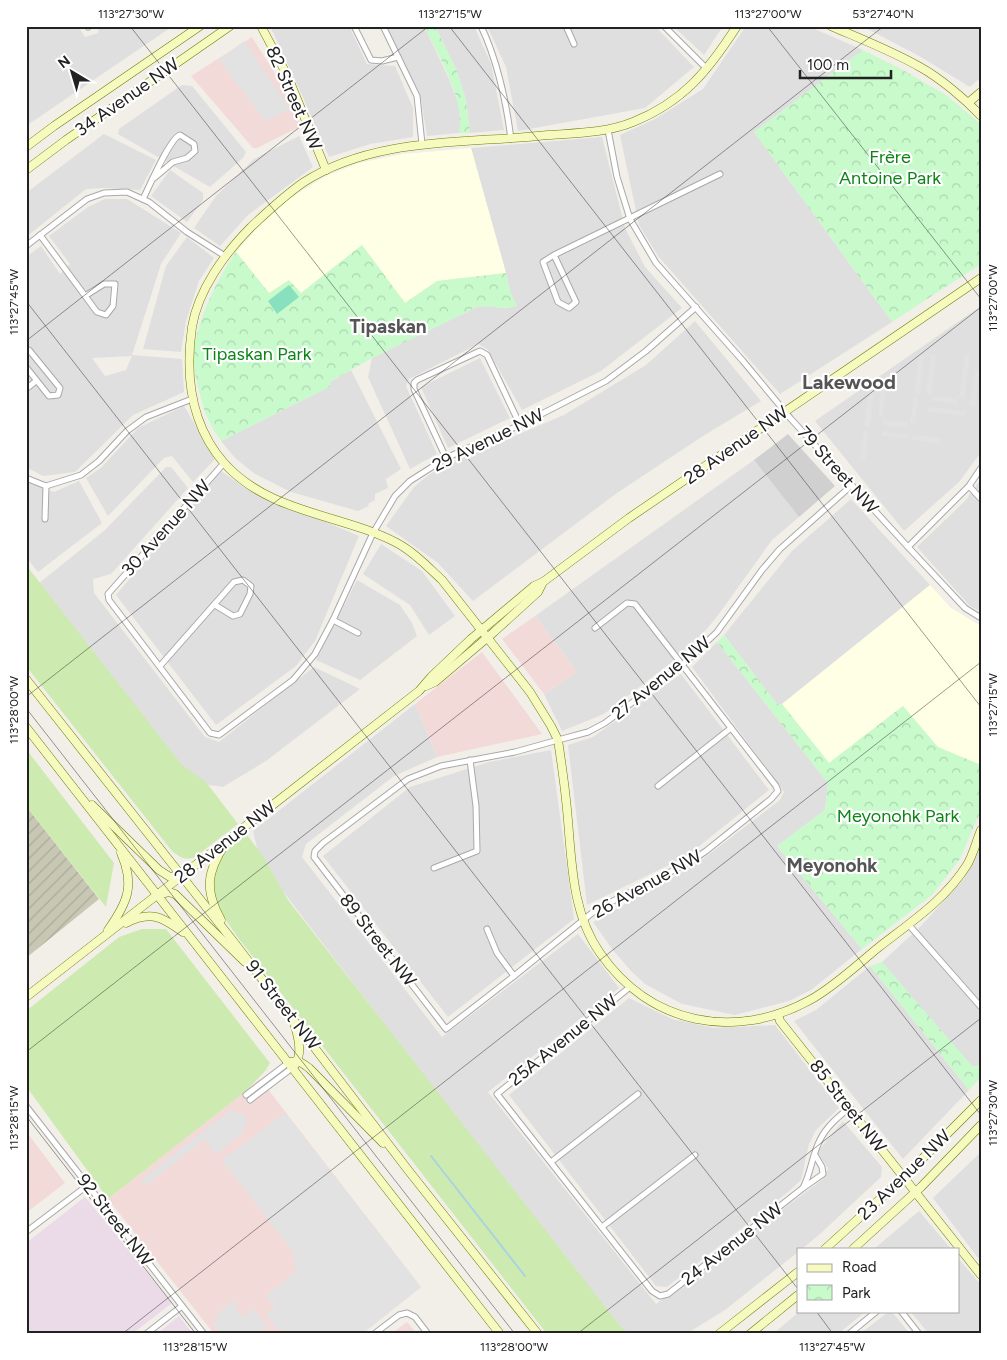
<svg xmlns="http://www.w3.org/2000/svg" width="1007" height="1360" font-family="Figtree,sans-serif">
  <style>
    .residential { fill: #e0dfdf; fill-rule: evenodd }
    .commercial { fill: #f2dad9 }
    .industrial { fill: #ebdbe8 }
    .education { fill: #ffffe5 }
    .religious { fill: #d0d0d0 }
    .construction { fill: url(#construction-furrows) }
    .grass { fill: #cdebb0 }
    .park { fill: url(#park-crowns) }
    .pitch { fill: #88e0be }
    .parking { fill: #e2e2e2 }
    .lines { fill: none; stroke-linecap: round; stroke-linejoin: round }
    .stream { stroke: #aad3df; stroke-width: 2 }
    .street-casing { stroke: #a9a9a9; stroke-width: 7 }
    .secondary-casing { stroke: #707d05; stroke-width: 9 }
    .street { stroke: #fff; stroke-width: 5 }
    .secondary { stroke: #f7fabf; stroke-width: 8 }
    .ticks { fill: none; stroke: #222; stroke-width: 1; stroke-opacity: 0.45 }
    .labels { text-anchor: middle; stroke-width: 4.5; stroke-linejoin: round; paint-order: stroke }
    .street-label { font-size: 18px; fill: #222; stroke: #fff }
    .park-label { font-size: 18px; fill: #0c8416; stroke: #fff }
    .neighbourhood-label { font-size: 19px; font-weight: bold; fill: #555; stroke: #fff }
    .quarter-label { font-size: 20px; font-weight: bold; fill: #555; stroke: #fff }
    .neatline { fill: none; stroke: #222; stroke-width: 2 }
    .ticks-label { font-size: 12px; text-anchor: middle; fill: #222 }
  </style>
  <defs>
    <pattern id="construction-furrows" width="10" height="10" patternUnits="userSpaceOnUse" patternTransform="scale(1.25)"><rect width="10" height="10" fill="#c7c7b4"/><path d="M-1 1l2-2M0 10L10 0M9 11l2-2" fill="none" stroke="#abab9a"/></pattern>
    <pattern id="park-crowns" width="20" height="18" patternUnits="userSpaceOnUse" patternTransform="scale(1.25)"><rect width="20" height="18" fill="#c8facc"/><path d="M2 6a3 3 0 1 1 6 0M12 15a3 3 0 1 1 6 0" fill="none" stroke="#acd6af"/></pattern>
  </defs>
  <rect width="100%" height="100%" fill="#f2efe9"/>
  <g class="residential">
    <path d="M26 26H78L85 37 98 33 99 26H173L26 126Z"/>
    <path d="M270 26H349L367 64 395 66 413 108V137L370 144 329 157 302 95Z"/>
    <path d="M386 26H424L449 79 458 102 461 126 459 133 427 136 420 94Z"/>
    <path d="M435 26H474L491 64 504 130 470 133 466 100 457 71Z"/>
    <path d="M487 26H655L694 67 645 108 518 131 506 67Z"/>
    <path d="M673 26H723L704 55Z"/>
    <path d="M746 26H808L863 50 754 132 892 322 780 394 658 256 639 225 620 135 655 119 703 89Z"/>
    <path d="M862 26H981V77L970 87 921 57Z"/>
    <path d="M182 85 192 86 246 152 243 158 210 187 118 134 119 129Z"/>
    <path d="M104 134 156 160 140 190 104 188 86 189 26 237V193Z"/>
    <path d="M299 136 313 167 248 215 220 246 194 228 216 196 254 159Z"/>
    <path d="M602 137 625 228 645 267 682 308 601 371 522 410 488 350 478 344 409 379 406 386 437 454 410 469 368 377 372 358 479 306 508 308 510 291 506 273 471 148Z"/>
    <path d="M170 170 203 193V200L187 222 151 196Z"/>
    <path d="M105 199H127L181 233 161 264 132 355 182 359 184 392 133 415 75 472 43 476 26 467V257L41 246 60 274 70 264 49 236 88 207ZM132 356 126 370 105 376 92 358Z"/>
    <path d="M187 237 214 258 199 281 186 321 181 352 143 349 166 266Z"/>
    <path d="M981 306V452L959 482 904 531 815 421Z"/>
    <path d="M695 321 761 401 703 436 617 493 473 601 438 563 386 526 414 487 430 474 463 458 564 415 646 365Z"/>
    <path d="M480 358 510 418 448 448 421 387Z"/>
    <path d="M351 370 401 469 386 479 388 488 375 494V500L368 504 369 506 358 511 291 492 255 474 235 458 221 441 331 386 330 382Z"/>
    <path d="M184 406 215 459 193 482 172 456 164 458 108 516 86 478 101 468 138 428Z"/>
    <path d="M754 460 799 517 772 540 716 618 704 632 668 665 604 714 562 731 544 694 577 672 535 616Z"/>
    <path d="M166 467H171L188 488 111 574 93 579 94 593 205 737 219 742 314 667 360 689 266 761 223 787 203 784 181 768 38 584 105 530Z"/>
    <path d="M221 471 245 488 359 536 315 641 296 666 216 725 116 595Z"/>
    <path d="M981 479V612L970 606 917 547 965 501Z"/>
    <path d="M79 481 102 523 38 572 26 557V482L54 492Z"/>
    <path d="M851 499 930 585 782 704H777L724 635 792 551Z"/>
    <path d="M381 544 422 571 455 616 429 635 410 605 363 574Z"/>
    <path d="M357 580 400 605 412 623 417 636 360 680 316 660Z"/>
    <path d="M717 642 828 783 825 810 777 846 862 949 811 990 789 1001 735 1015 682 1004 645 984 631 971 612 949 593 922 695 865 780 800 784 792 692 667Z"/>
    <path d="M681 674 769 790 687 856 587 905 568 745 593 737Z"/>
    <path d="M415 704 437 757 394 776 306 844 302 857 442 1037 578 934 619 988 488 1092 656 1304 823 1179 828 1168 817 1152 843 1121 882 1167 881 1177 820 1234 802 1249H798V1252L725 1310 686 1334H626L433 1088 260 861 253 831Z"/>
    <path d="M551 750 574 919 448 1017 323 856 410 787 489 762Z"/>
    <path d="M981 841V1065L972 1067 882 962 921 926 964 879Z"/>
    <path d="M870 966 969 1090 903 1159 794 1021 816 1010Z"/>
    <path d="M629 998 672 1019 715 1028 775 1025 839 1108 816 1130 809 1144 801 1180 788 1192 667 1287 656 1286 509 1095Z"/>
    <path d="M981 1152V1257L978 1258 933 1198Z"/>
    <path d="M919 1211 951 1249H874Z"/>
    <path d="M958 1258 981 1285V1334H929L910 1311H958Z"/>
    <path d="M800 1311H866L838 1334H773Z"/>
    <path d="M888 1312H892L910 1334H860Z"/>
  </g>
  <g class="commercial">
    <path d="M252 37 278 78 301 126 257 148H253L191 76Z"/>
    <path d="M535 616 577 672 544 694 502 639Z"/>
    <path d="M482 652 542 734 437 757 415 704Z"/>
    <path d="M260 1079 421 1287 362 1334H214L108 1199Z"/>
    <path d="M26 1131 65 1183 26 1213Z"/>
    <path d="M407 1322 417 1334H391Z"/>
  </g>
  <g class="industrial">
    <path d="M85 1197 172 1303 132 1334H26V1243Z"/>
    <path d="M179 1316 193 1334H157Z"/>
  </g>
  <g class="education">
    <path d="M471 148 506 273 437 281 405 303 362 245 300 294 269 293 236 252 261 224 288 199 326 176 359 163 403 154Z"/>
    <path d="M930 585 951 608 981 626V765L938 748 903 706 829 763 782 704Z"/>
  </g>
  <path class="religious" d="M788 434 835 486 799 517 754 460Z"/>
  <path class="construction" d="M26 806 99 899 26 958Z"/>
  <g class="grass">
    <path d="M26 565 182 765 206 782 238 824 195 857C186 861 179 857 172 851L26 666Z"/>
    <path d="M26 749 114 863 106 907 26 806Z"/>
    <path d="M245 832 263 856 288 900 621 1327 630 1334H547L239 939C208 897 199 868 245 832Z"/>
    <path d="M142 929H166L270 1063 266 1070 247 1090 108 1199 26 1086V1011L119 937Z"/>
  </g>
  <g class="park">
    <path d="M424 26H435L457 71 466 100 470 133H459C466 99 438 56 424 26Z"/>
    <path d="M863 50 903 70 946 95 981 124V264L892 322 754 132Z"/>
    <path d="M362 245 405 303 437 281 506 273 510 291 517 306 508 308 479 306 372 358 330 382 331 386 221 441C205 418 202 405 196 377 195 371 193 364 193 358 195 324 217 279 236 252L269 293 289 280 301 293Z"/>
    <path d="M724 635 777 704H782L829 763 903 706 938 747 981 765V810L960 859 932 895 862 949 777 846 825 810 828 783 717 642Z"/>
    <path d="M882 962 972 1066 981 1065V1077L969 1090 870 966Z"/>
  </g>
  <path class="pitch" d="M289 285 299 297 277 314 268 301Z"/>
  <g class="parking">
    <path d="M244 41 290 109 265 121 219 60Z"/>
    <path d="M965 354H970L964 399 959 398Z"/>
    <path d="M919 355 924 356 920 394 914 393Z"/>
    <path d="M931 355H936L931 395 926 394Z"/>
    <path d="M975 369 980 370 975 407H970Z"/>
    <path d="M881 388H886L883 416H878Z"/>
    <path d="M869 390 874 391 870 427 864 426Z"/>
    <path d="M932 396 957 399V404L931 400Z"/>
    <path d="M914 397 918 398 915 423H910Z"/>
    <path d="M928 407 966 411 965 416 928 412Z"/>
    <path d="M883 420 909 423 908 428 882 425Z"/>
    <path d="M864 430 869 431 865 461 860 460Z"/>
    <path d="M882 431 908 435 907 439 882 436Z"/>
    <path d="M913 435 940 438V444L912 440Z"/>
    <path d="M232 1109 236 1115 240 1112 248 1122 243 1127 246 1130 216 1154 204 1139 145 1186 141 1180Z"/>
    <path d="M285 1113 421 1287 362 1334H286L281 1328 278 1330 266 1315 275 1308 266 1296 296 1271 294 1253 222 1160Z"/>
    <path d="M234 1300 238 1305 235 1308 242 1317 253 1309 267 1326 257 1334H221L213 1324 219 1319 216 1315Z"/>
  </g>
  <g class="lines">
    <path class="stream" d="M431 1156 525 1276"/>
    <defs>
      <g id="street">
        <path d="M354 26 371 60 382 61 398 57"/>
        <path d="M383 26 417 96 422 144"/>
        <path d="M481 26C498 62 506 100 511 139"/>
        <path d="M566 26 574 44"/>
        <path d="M664 26 707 69"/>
        <path d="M88 27 89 26"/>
        <path d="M608 130 617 177 630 219 656 263 743 361 791 419 908 547 965 608 981 618"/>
        <path d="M143 199C149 187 170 138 180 135L194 144 195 151 187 158 173 162 154 178"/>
        <path d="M40 235 97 312 106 315 113 306 115 284H104L85 296"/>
        <path d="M26 246 87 199 104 193 127 192 149 202 187 232 225 256"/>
        <path d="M554 255 576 302 569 308 558 302 543 262 554 255 720 174"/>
        <path d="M26 349 29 350 60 388 58 395 49 396 26 367"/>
        <path d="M26 389 36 381"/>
        <path d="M446 458 414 389V383L417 380 480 351 487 355 520 425"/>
        <path d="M224 463 108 594 109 600 210 733 219 735 293 680 315 654 333 620 373 533 395 496 410 481 446 458 520 425 606 381 646 351 696 307"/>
        <path d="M26 478 46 486 81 475 99 461 127 431 146 417 192 399"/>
        <path d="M969 486 981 499"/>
        <path d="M45 519 46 486"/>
        <path d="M908 547 969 486 981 468"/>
        <path d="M333 620 358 633"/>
        <path d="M595 628 627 603 635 604 776 786 778 791 771 799 706 851 690 862 597 909 514 976 446 1029 314 857 315 851 323 843 408 779 441 766 515 752 558 740 588 732 605 723 682 665 717 632 762 570 780 549 852 485"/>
        <path d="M160 666 234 582 243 580 251 586 250 594 240 614 233 616 215 605"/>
        <path d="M658 786 731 728"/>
        <path d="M434 868 477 851 476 806 470 760"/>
        <path d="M908 924 981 1007"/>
        <path d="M487 929 497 953 514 976"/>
        <path d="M630 987 497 1094 652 1291 660 1296 668 1294 803 1188C811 1173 812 1155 820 1140 826 1127 838 1117 849 1108"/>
        <path d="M246 1095 288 1063"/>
        <path d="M250 1100 292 1068"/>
        <path d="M26 1106 204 1334"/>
        <path d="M551 1162 638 1094"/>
        <path d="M803 1188 823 1174 822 1167 815 1155"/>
        <path d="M602 1227 695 1155"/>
        <path d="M26 1232 88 1185"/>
        <path d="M901 1311 919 1334"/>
        <path d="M146 1334 182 1306"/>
        <path d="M374 1334 399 1315 407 1313 415 1317 428 1334"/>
        <path d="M849 1334 877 1311"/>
      </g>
      <g id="secondary">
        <path d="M261 26 288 77 326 170"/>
        <path d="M737 26C708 71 683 102 633 122 606 133 576 133 548 135 467 144 376 136 304 182 285 195 268 211 251 227 225 253 198 290 192 327 185 376 190 424 224 463 270 514 339 513 397 543 414 552 428 567 442 580L530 692 551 726 558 740C561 760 564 780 566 800 572 851 569 909 600 953 650 1025 735 1041 810 1000 834 987 858 964 879 947 911 922 945 900 967 865 973 855 976 842 981 830"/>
        <path d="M831 26C861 39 892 51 920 67 940 78 965 99 981 116"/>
        <path d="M968 103 981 92"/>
        <path d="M26 147 54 126 200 26"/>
        <path d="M26 170 66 140 230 26"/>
        <path d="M26 679 233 941 408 1170 538 1334"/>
        <path d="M426 686 435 682 494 632 538 592 543 582"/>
        <path d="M26 727 500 1334"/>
        <path d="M92 805 159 870 170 877 180 876"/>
        <path d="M160 894 169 892 175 894 245 962"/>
        <path d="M221 920C204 890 207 872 225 844"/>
        <path d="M126 923C151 910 162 917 183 932"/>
        <path d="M108 930C128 902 135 885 121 853"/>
        <path d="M26 997 419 691 431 677 471 639 534 586 543 582 629 518 981 278"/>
        <path d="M778 1015 780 1021 981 1275"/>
        <path d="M294 1023C298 1035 303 1054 295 1065"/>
        <path d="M288 1063C297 1059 301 1062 309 1068L383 1143"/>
        <path d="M825 1249 904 1177 981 1100"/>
        <path d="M853 1249 921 1187 981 1125"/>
        <path d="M719 1334 798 1272"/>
        <path d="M750 1334 798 1295"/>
      </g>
    </defs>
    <use href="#street" class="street-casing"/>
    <use href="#secondary" class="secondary-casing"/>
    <use href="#street" class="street"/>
    <use href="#secondary" class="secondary"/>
  </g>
  <path class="ticks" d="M130 26 981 1115M449 26 981 707M767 26 981 299M26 301 798 1289M26 341 429 26M26 697 884 26M26 708 515 1334M26 1052 981 307M26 1116 196 1334M816 1311 833 1334M122 1334 981 662M577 1334 981 1018"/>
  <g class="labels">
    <g class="street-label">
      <text transform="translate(127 97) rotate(-35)" y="6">34 Avenue NW</text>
      <text transform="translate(294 98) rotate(66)" y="6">82 Street NW</text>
      <text transform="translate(488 440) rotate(-26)" y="6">29 Avenue NW</text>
      <text transform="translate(736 445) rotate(-35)" y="6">28 Avenue NW</text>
      <text transform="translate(838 470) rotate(48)" y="6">79 Street NW</text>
      <text transform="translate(166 528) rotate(-48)" y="6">30 Avenue NW</text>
      <text transform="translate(661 678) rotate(-39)" y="6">27 Avenue NW</text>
      <text transform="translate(225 842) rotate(-38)" y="6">28 Avenue NW</text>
      <text transform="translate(647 884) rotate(-29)" y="6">26 Avenue NW</text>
      <text transform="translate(378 940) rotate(52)" y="6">89 Street NW</text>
      <text transform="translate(283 1005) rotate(52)" y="6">91 Street NW</text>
      <text transform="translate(563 1040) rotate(-39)" y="6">25A Avenue NW</text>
      <text transform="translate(848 1106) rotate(52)" y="6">85 Street NW</text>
      <text transform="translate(904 1175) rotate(-44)" y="6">23 Avenue NW</text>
      <text transform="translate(115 1220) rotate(52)" y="6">92 Street NW</text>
      <text transform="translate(732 1244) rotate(-38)" y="6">24 Avenue NW</text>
    </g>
    <g class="park-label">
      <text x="890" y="163">Frère<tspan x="890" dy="21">Antoine Park</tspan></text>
      <text x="257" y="360">Tipaskan Park</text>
      <text x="898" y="822">Meyonohk Park</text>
    </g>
    <g class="neighbourhood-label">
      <text x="388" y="333">Tipaskan</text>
      <text x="832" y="872">Meyonohk</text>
    </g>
    <g class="quarter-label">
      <text x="849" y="389">Lakewood</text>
    </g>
  </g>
  <rect width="1007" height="1360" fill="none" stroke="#ffffff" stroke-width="55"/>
  <rect x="797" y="1248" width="162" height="65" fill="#ffffff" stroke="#a7a7a7"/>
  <rect x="807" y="1264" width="25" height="8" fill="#f7fabf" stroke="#a7a7a7"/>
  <text x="842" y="1272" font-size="15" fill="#222222">Road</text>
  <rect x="807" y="1285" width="25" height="15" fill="url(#park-crowns)" stroke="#a7a7a7"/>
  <text x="842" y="1298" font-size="15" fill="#222222">Park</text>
  <g transform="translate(72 72) rotate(322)" stroke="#ffffff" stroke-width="4" paint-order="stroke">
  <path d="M0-4L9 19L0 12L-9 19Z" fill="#222222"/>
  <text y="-8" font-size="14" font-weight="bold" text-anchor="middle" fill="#222222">N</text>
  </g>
  <path d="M800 70v8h91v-8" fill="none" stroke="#222222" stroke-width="2.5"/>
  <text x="807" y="70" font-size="15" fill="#222222" stroke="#ffffff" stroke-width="4" paint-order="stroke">100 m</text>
  <rect x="28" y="28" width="952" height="1304" class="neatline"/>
  <g class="ticks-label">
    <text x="131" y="18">113°27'30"W</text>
    <text x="450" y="18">113°27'15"W</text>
    <text x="768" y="18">113°27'00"W</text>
    <text x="883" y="18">53°27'40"N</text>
    <text transform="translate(993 298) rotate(-90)" y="4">113°27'00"W</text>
    <text transform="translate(14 302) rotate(-90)" y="4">113°27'45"W</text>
    <text transform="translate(993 705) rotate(-90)" y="4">113°27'15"W</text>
    <text transform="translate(14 710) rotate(-90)" y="4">113°28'00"W</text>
    <text transform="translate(993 1113) rotate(-90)" y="4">113°27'30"W</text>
    <text transform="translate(14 1118) rotate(-90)" y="4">113°28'15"W</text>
    <text x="195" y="1351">113°28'15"W</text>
    <text x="514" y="1351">113°28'00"W</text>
    <text x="832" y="1351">113°27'45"W</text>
  </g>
</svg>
